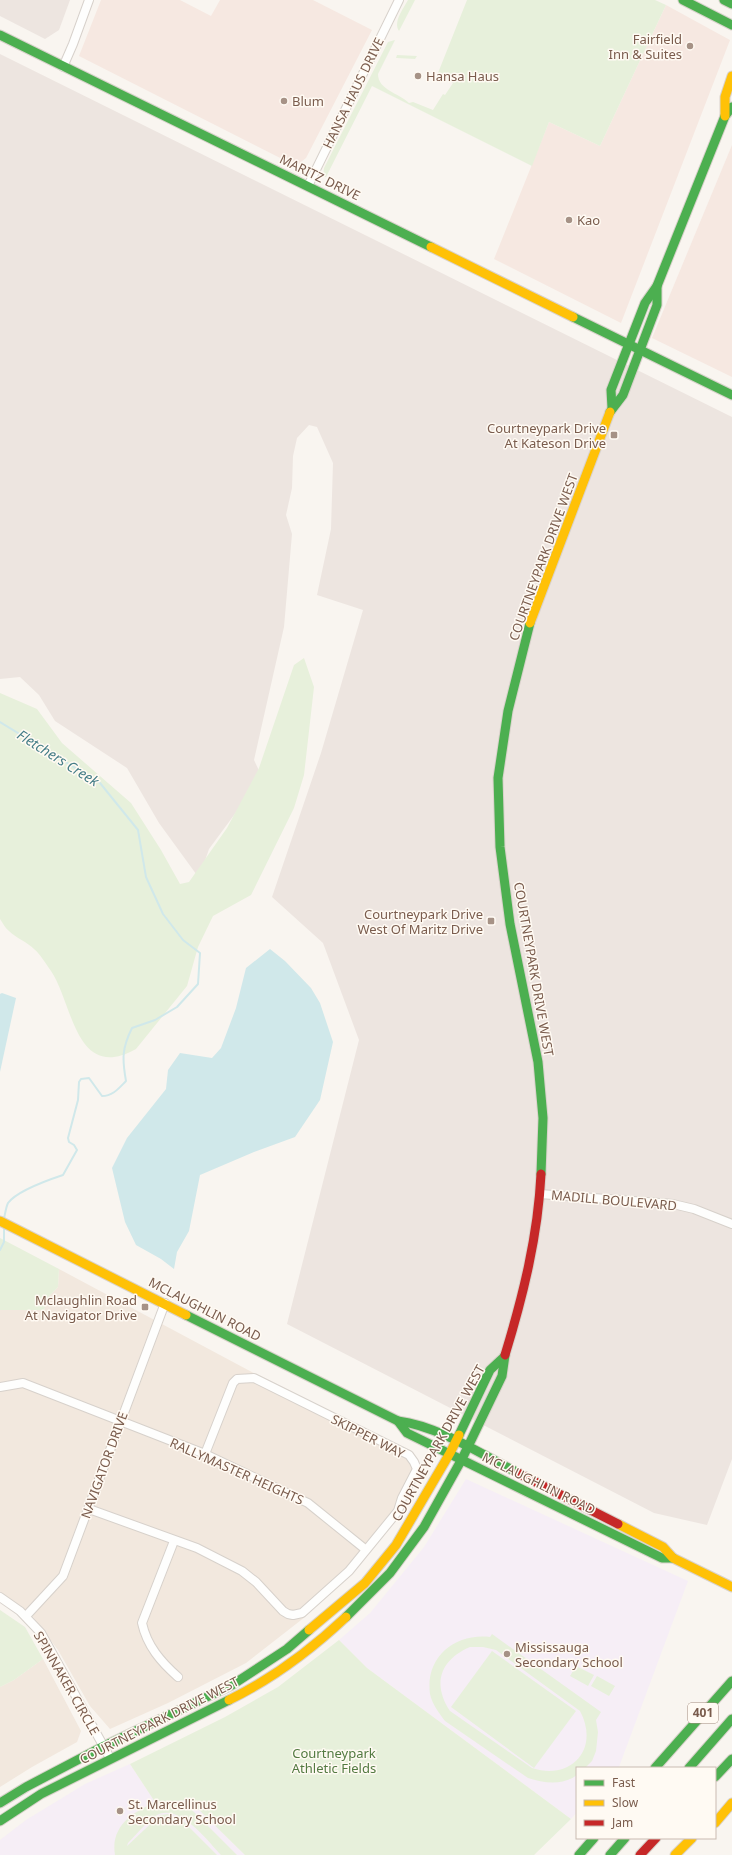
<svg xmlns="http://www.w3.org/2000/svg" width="732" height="1855" font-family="'Noto Sans',sans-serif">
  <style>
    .residential { fill: #f2e8de }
    .commercial { fill: #f6e8e1 }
    .industrial { fill: #ede5e0 }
    .education { fill: #f6eef6 }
    .green { fill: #e7f0db; fill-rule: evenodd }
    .water { fill: #d0e8ea }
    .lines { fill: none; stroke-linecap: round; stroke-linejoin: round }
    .stream { stroke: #d0e8ea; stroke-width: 2 }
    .street-casing { stroke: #d7d1cb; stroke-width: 10 }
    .fast-casing { stroke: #d9d2cb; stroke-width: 11 }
    .slow-casing { stroke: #d9d2cb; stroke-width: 11 }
    .jam-casing { stroke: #d9d2cb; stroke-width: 11 }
    .street { stroke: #fefefd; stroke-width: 8 }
    .fast { stroke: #4caf50; stroke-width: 9 }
    .slow { stroke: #ffc107; stroke-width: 9 }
    .jam { stroke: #c62828; stroke-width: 9 }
    .poi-dot { fill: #a69286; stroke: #fffaf3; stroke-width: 1.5 }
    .labels { text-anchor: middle; stroke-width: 3; stroke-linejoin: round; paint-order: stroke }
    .shield { fill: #fffaf3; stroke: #a28b7f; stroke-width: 1 }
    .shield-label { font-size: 12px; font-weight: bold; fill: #7a5c4d }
    .poi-label { font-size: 13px; fill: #7a5c4d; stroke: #fffaf3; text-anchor: start }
    .street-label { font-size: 13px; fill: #7a5c4d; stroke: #fffaf3 }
    .park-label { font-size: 13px; fill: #537a41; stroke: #fffaf3 }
    .water-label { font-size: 14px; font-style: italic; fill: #437c86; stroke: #fffaf3 }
  </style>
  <rect width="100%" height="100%" fill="#f9f5f0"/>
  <g class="residential">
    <path d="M59 1269 413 1458 420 1466 415 1477 369 1550 305 1617 246 1663 168 1703 110 1729 90 1706 58 1650 30 1613 0 1596V1310H44L49 1296 58 1287Z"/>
    <path d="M43 1659 81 1731 77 1742 32 1767 0 1787V1687L14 1680Z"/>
  </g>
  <g class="commercial">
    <path d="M101 0H180L211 16 220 0H313L372 30 306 158 296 166 79 56Z"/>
    <path d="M666 5 730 40 621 323 494 259 549 122 600 146Z"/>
    <path d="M732 145V377L652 338Z"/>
  </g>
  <g class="industrial">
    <path d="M0 0H70L59 30 45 39 0 16Z"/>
    <path d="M0 54 732 417V1459L707 1525 654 1513 287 1324 359 1040 323 943 272 897 321 753 363 610 317 595 331 529 333 463 317 427 309 425 297 438 293 456 292 488 286 515 292 534 284 627 254 760 262 777 209 849 199 878 159 823 127 768 55 721 39 695 20 677 0 679Z"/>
  </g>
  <g class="education">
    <path d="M466 1479 688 1581 619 1767 577 1768V1812L571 1819 367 1668 339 1640 370 1613 424 1547Z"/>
    <path d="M130 1764 155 1802 189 1800 245 1855H0V1840L26 1820 85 1784Z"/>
  </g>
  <g class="green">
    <path d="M408 0H415L399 31C393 22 403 9 408 0Z"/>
    <path d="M467 0H655L666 5 600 146 549 122 532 166 372 86 326 177H323L324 168 388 42 395 40 378 74C378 90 399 93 409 103L413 102 433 110 443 94 445 95 453 83 438 73Z"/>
    <path d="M397 55 417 56 415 59 397 58H396Z"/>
    <path d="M304 658 314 687 304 775 294 808 251 895 213 916 198 947 187 986 136 1049C75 1083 73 1003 51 971 46 964 40 954 34 949 27 942 16 938 9 931 5 928 3 923 0 919V693L37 709 62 743 131 803 161 850 180 884 189 882 227 828 259 768 294 665Z"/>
    <path d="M0 1238 59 1269 58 1287 49 1296 44 1310H0Z"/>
    <path d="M0 1610 25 1627 43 1659 14 1680 0 1687Z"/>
    <path d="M492 1634 601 1712 596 1720 598 1732 596 1751 592 1761 585 1768H577V1775C562 1786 544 1783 528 1778L445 1721C439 1713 432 1704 430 1694 425 1657 455 1633 490 1637ZM470 1647H483L496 1650 580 1711C600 1748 572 1781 532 1768L450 1711C432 1684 440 1660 470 1647Z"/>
    <path d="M339 1640 367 1668 571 1819 534 1855H245L189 1800 161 1802 184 1806 186 1804 237 1855H221C208 1841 179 1803 157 1815 148 1820 136 1835 128 1843L127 1846 160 1815 168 1814 179 1822 181 1819 217 1855H115C110 1826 134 1810 158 1802H155L130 1764 225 1717 278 1687Z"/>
    <path d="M492 1651 576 1711 534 1768 451 1707Z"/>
    <path d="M576 1666 594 1675 588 1686 570 1676Z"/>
    <path d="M597 1676 615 1686 609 1696 591 1686Z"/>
  </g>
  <g class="water">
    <path d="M270 949 285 961 311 988 320 1003 333 1042 320 1100 295 1137 254 1152 200 1175 189 1231 177 1252 174 1269 161 1259 136 1245 125 1222 112 1168 127 1138 166 1089 168 1070 180 1053 212 1058 221 1048 236 1008 246 968Z"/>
    <path d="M2 993 16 998 0 1072V994Z"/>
  </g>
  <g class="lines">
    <g class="stream">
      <path d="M0 722 100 783 138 830 146 877 163 914 183 940 200 953 198 984 177 1007 155 1020 132 1028C122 1048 122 1059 126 1081 119 1088 113 1096 102 1096L89 1078 81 1079 79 1082 78 1100 68 1138 69 1142 74 1145 77 1150 63 1175C48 1180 17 1191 8 1203 6 1207 5 1214 4 1219"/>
      <path d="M0 1250 4 1242V1227"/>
    </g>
    <defs>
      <g id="street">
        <path d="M63 67 73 44 89 0"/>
        <path d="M308 186 399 0"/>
        <path d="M540 1194 673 1204 694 1209 732 1224"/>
        <path d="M0 1387 23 1383 205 1454 308 1503 365 1549"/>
        <path d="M89 1509 197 1548 242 1571 256 1582 283 1611 288 1614 293 1615 302 1613 349 1571 398 1511 402 1498 417 1469 414 1462 409 1455 254 1378 237 1379 233 1383 205 1454"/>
        <path d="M174 1541 142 1623C147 1646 161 1662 178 1677"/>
        <path d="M0 1597 20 1611 41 1633 110 1758"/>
        <path d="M26 1616 63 1576 165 1303"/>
      </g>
      <g id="fast">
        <path d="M683 0 732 25"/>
        <path d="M724 0 732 4"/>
        <path d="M0 35 431 247"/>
        <path d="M573 317 732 395"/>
        <path d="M612 408 611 390 645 303 657 286 725 116 732 107"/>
        <path d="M610 412 623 395 657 305V286"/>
        <path d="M530 623 508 711 498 778 500 847 510 924 538 1062 543 1118 541 1174"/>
        <path d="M186 1315 398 1421C438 1426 481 1454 518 1473"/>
        <path d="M398 1421 407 1433 662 1558H673"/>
        <path d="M459 1435 490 1370 504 1357"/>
        <path d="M346 1617 390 1573 424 1527 462 1459 502 1376 505 1355"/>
        <path d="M655 1768 732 1681"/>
        <path d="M689 1768 732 1719"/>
        <path d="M715 1777 732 1759"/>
        <path d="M0 1803 26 1787 104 1746 232 1685 287 1649 309 1630"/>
        <path d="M0 1821 41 1794 229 1700"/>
        <path d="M579 1855 594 1838"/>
        <path d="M610 1855 625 1838"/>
      </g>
      <g id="slow">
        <path d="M725 116V97L732 76"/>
        <path d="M431 247 573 317"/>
        <path d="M530 623 610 412"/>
        <path d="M0 1221 186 1315"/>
        <path d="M618 1524 663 1547 673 1558 732 1587"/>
        <path d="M309 1630 365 1583 396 1545 450 1453 459 1435"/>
        <path d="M229 1700C272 1679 312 1649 346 1617"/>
        <path d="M715 1823 732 1803"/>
        <path d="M675 1855 692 1838"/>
      </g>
      <g id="jam">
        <path d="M505 1355C523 1296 538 1236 541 1174"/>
        <path d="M518 1473 618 1524"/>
        <path d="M640 1855 656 1838"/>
      </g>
    </defs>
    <use href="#street" class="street-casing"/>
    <use href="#fast" class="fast-casing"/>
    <use href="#slow" class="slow-casing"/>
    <use href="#jam" class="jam-casing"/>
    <use href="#street" class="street"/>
    <use href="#fast" class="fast"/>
    <use href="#slow" class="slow"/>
    <use href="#jam" class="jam"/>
  </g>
  <g class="poi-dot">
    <circle cx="690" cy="46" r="4"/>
    <circle cx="418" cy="76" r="4"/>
    <circle cx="284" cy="101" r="4"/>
    <circle cx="569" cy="220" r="4"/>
    <rect x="610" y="431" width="8" height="8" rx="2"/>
    <rect x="487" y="917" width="8" height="8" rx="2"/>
    <rect x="141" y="1303" width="8" height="8" rx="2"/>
    <circle cx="507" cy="1654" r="4"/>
    <circle cx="120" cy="1811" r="4"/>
  </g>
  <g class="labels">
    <rect class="shield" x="688" y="1703" width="30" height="20" rx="3"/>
    <g class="shield-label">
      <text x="703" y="1717">401</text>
    </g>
    <g class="poi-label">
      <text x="682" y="44" text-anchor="end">Fairfield<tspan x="682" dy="15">Inn &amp; Suites</tspan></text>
      <text x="426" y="81">Hansa Haus</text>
      <text x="292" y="106">Blum</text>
      <text x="577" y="225">Kao</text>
      <text x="606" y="433" text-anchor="end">Courtneypark Drive<tspan x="606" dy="15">At Kateson Drive</tspan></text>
      <text x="483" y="919" text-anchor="end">Courtneypark Drive<tspan x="483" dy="15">West Of Maritz Drive</tspan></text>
      <text x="137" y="1305" text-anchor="end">Mclaughlin Road<tspan x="137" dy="15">At Navigator Drive</tspan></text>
      <text x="515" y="1652">Mississauga<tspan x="515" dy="15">Secondary School</tspan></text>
      <text x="128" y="1809">St. Marcellinus<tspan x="128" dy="15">Secondary School</tspan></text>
    </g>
    <g class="street-label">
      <text transform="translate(353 93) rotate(-64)" y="5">HANSA HAUS DRIVE</text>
      <text transform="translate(320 177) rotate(26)" y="5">MARITZ DRIVE</text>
      <text transform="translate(543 557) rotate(-70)" y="5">COURTNEYPARK DRIVE WEST</text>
      <text transform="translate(534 969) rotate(80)" y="5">COURTNEYPARK DRIVE WEST</text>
      <text transform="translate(614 1200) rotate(5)" y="5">MADILL BOULEVARD</text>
      <text transform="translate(205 1309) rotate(27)" y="5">MCLAUGHLIN ROAD</text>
      <text transform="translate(368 1436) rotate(27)" y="5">SKIPPER WAY</text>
      <text transform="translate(438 1443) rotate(-61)" y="5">COURTNEYPARK DRIVE WEST</text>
      <text transform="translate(104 1465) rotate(-70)" y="5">NAVIGATOR DRIVE</text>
      <text transform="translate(237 1471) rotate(24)" y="5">RALLYMASTER HEIGHTS</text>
      <text transform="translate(539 1483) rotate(26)" y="5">MCLAUGHLIN ROAD</text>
      <text transform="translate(67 1683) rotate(60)" y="5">SPINNAKER CIRCLE</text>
      <text transform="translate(159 1720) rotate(-27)" y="5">COURTNEYPARK DRIVE WEST</text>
    </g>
    <g class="park-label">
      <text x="334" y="1758">Courtneypark<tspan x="334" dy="15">Athletic Fields</tspan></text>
    </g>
    <g class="water-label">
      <text transform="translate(58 758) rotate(32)" y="5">Fletchers Creek</text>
    </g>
  </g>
  <rect x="576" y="1767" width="140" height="72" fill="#fffaf3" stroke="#cabbb1"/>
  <rect x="584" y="1780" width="20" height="6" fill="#4caf50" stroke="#cabbb1"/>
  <text x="612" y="1787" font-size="12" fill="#7a5c4d">Fast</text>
  <rect x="584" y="1800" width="20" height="6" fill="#ffc107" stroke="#cabbb1"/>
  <text x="612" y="1807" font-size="12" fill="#7a5c4d">Slow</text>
  <rect x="584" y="1820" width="20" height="6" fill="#c62828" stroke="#cabbb1"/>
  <text x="612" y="1827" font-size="12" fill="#7a5c4d">Jam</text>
</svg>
